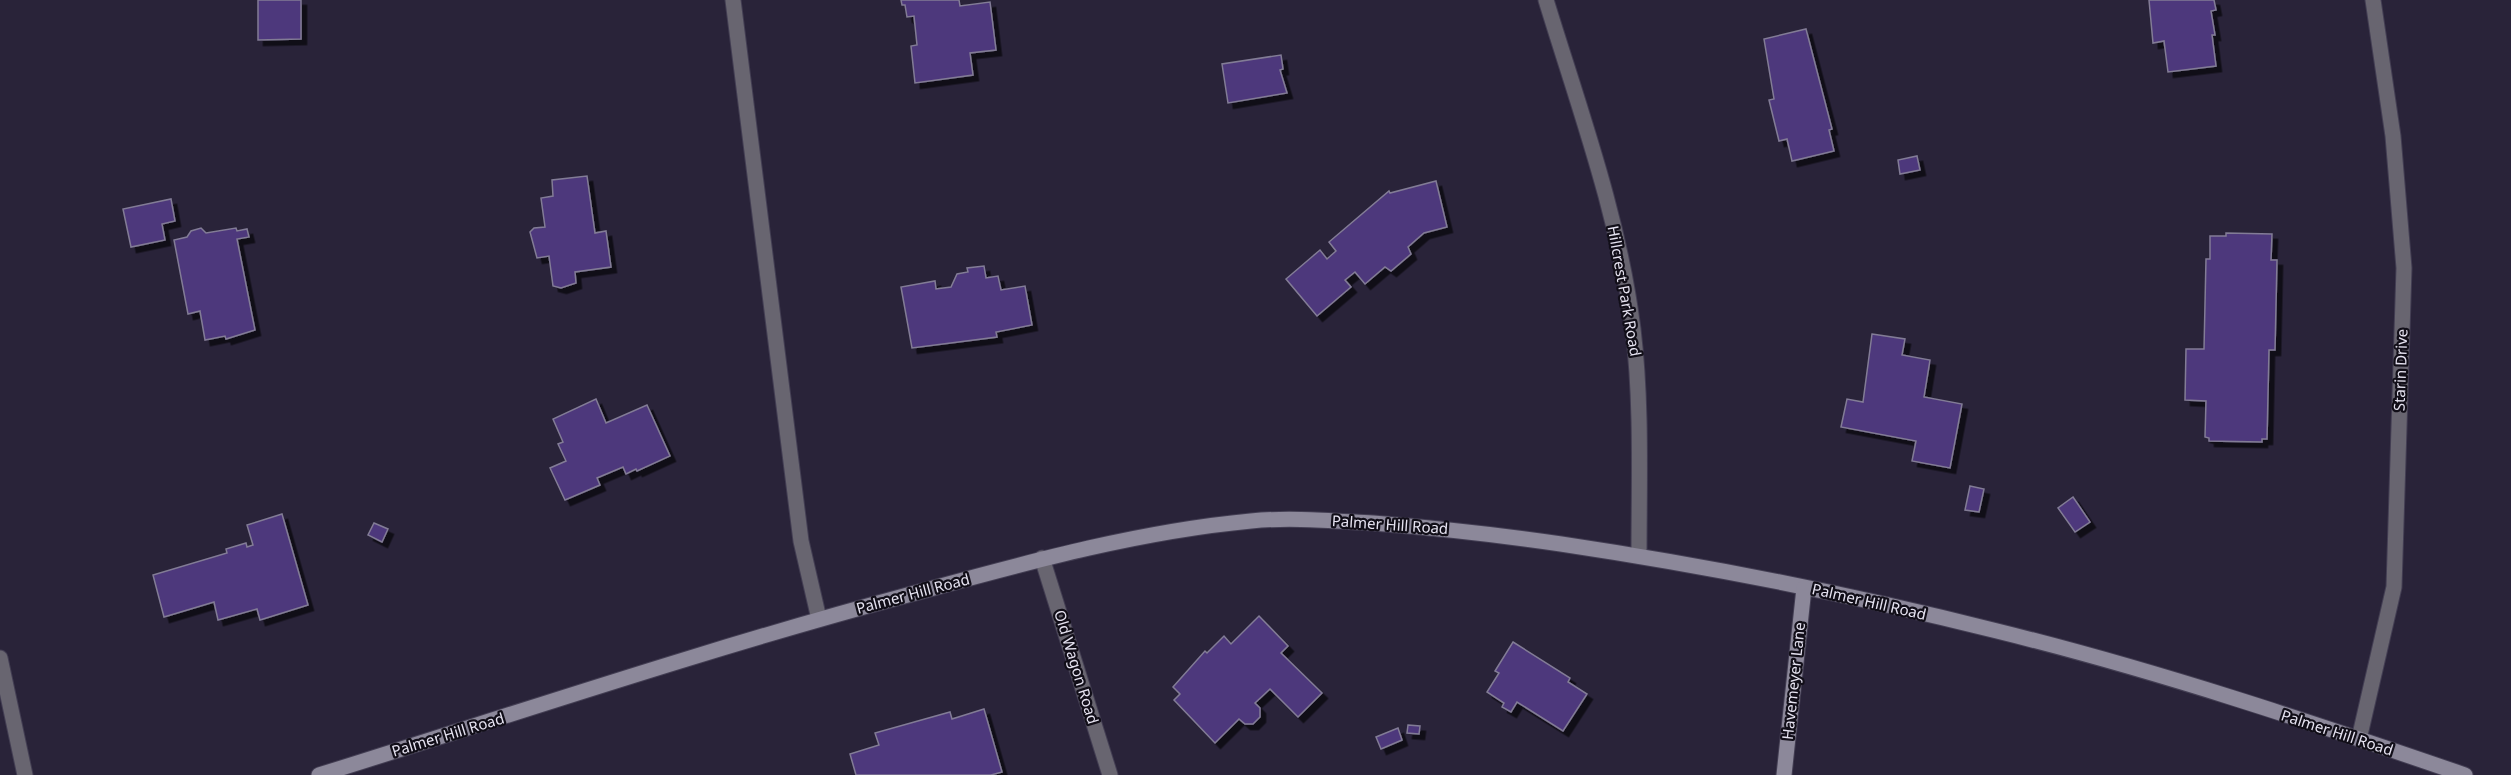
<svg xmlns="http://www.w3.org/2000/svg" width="2511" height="775" font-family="'Noto Sans',sans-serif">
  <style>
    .building { fill: #4e377b; stroke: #827c96; stroke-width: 1.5; filter: url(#shadow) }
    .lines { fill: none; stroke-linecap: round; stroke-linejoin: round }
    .lane-casing { stroke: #433e53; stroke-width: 17 }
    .street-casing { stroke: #433e53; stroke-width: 17 }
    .secondary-casing { stroke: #433e53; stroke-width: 17 }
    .lane { stroke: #686570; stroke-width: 15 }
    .street { stroke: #686570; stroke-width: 15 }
    .secondary { stroke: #8c889a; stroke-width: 15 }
    .labels { text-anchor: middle; stroke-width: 4.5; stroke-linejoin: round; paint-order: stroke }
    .street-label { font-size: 15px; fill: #e6e3f1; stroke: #110e18 }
  </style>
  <defs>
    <filter id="shadow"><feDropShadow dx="5.5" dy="5.5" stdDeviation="0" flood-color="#0009"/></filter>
  </defs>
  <rect width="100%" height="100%" fill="#292339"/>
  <g class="building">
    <path d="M258 0H301V39L258 40Z"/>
    <path d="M901 0H959L960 6 990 2 996 50 970 53 973 75 915 83 911 46 917 45 914 16 907 17 905 5H902Z"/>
    <path d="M2149 0H2214L2216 10 2211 11 2215 35H2212L2216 66 2168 72 2164 41 2153 43Z"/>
    <path d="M1806 29 1832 129 1829 130 1834 151 1792 161 1787 139 1779 141 1769 100 1774 99 1764 39Z"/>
    <path d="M1281 55 1283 69 1280 70 1287 93 1228 103 1222 64Z"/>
    <path d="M1917 156 1920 170 1900 174 1898 160Z"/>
    <path d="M587 176 595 233 606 231 611 267 575 272 576 283 561 288 553 286 549 256 537 258 530 232 534 228 545 227 541 198 553 196 552 180Z"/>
    <path d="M1436 181 1447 227 1424 233 1408 247 1411 254 1391 271 1385 267 1365 284 1355 272 1345 280 1351 287 1317 316 1286 279 1320 250 1327 259 1336 251 1329 242 1389 191 1390 193Z"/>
    <path d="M171 199 175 221 162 224 165 240 131 247 123 209Z"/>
    <path d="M201 228 206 233 236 228 237 231 247 229 249 237 237 239 255 330 226 339 225 336 205 340 200 311 188 314 174 240 187 237 191 231Z"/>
    <path d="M2226 233 2272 234 2271 260H2277L2275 350H2269L2267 439H2262V442L2209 441V438L2205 437 2206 401 2185 400 2186 349H2204L2206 259H2210V236H2226Z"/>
    <path d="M984 266 986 278 998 276 1001 290 1025 286 1032 325 996 332 997 337 912 348 901 287 935 281 936 289 951 287 957 274 968 272 967 268Z"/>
    <path d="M1872 334 1905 339 1902 355 1930 360 1924 397 1962 404 1950 468 1912 461 1916 441 1841 427 1847 399 1863 402Z"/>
    <path d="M596 399 606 423 647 405 670 456 637 471 636 469 626 474 623 467 597 478 600 485 565 500 550 468 566 461 558 444 563 442 553 419Z"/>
    <path d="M1970 486 1984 489 1979 512 1965 510Z"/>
    <path d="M2073 497 2090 522 2075 532 2058 508Z"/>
    <path d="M282 514 308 605 260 620 257 609 218 620 214 602 164 617 153 575 227 553 226 549 246 543 247 547 253 545 247 525Z"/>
    <path d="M374 523 388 529 382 542 368 535Z"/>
    <path d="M1259 616 1288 646 1281 653 1322 693 1298 717 1270 689 1255 703 1260 708V717L1253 724H1245L1239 719 1215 743 1174 700 1180 694 1173 687 1205 651 1207 653 1224 636 1231 644Z"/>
    <path d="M1513 642 1570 678 1568 682 1587 694 1563 731 1517 702 1511 712 1502 707 1504 703 1487 692 1499 673 1495 671Z"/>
    <path d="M984 709 1002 772 991 775H856L850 754 879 745 875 733 950 712 952 719Z"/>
    <path d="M1408 725 1420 726 1419 734 1407 733Z"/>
    <path d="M1398 728 1402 740 1381 749 1376 737Z"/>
  </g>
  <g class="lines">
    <defs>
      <g id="lane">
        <path d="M733 0 801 541 819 619"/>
        <path d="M0 658 25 775"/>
      </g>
      <g id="street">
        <path d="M1546 0C1579 108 1619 216 1633 329 1642 404 1639 480 1639 556"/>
        <path d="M1042 558 1110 775"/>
        <path d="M2359 739 2394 587 2404 268 2393 136 2373 0"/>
      </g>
      <g id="secondary">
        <path d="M319 775C514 714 707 649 904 596 1018 565 1133 532 1251 521 1291 517 1334 521 1373 523 1437 528 1499 535 1561 544 1708 566 1854 595 1997 631 2155 670 2311 722 2465 775"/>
        <path d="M1784 775 1804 588"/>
      </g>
    </defs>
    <use href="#lane" class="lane-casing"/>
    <use href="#street" class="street-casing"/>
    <use href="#secondary" class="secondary-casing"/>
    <use href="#lane" class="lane"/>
    <use href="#street" class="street"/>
    <use href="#secondary" class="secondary"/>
  </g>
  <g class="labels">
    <g class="street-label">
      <text transform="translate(1624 291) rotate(80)" y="5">Hillcrest Park Road</text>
      <text transform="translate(2401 370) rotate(-88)" y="5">Starin Drive</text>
      <text transform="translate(1390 525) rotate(4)" y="5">Palmer Hill Road</text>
      <text transform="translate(913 594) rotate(-15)" y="5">Palmer Hill Road</text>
      <text transform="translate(1869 602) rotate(13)" y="5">Palmer Hill Road</text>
      <text transform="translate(1076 667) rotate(73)" y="5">Old Wagon Road</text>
      <text transform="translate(1794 681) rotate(-84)" y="5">Havemeyer Lane</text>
      <text transform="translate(2337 733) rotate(18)" y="5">Palmer Hill Road</text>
      <text transform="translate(448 735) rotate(-17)" y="5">Palmer Hill Road</text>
    </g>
  </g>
</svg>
